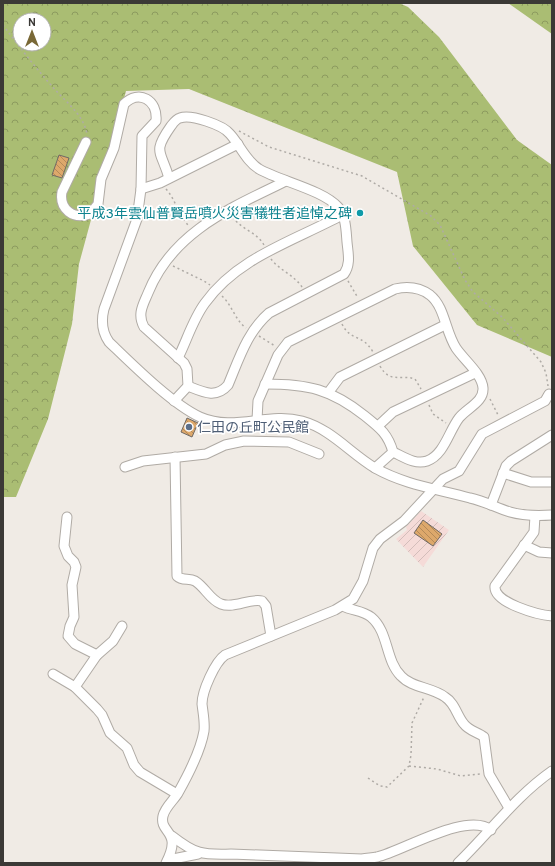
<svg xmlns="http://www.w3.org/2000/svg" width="555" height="866" font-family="Overpass,'Noto Sans JP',sans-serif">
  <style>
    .industrial { fill: url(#industrial-furrows) }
    .forest { fill: url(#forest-crowns); fill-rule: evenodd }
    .building { fill: url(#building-back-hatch); stroke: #706a65 }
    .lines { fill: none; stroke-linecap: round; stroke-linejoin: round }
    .minor-casing { stroke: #b0aba5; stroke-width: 11 }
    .path { stroke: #afaba6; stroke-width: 1.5; stroke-dasharray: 2 3; stroke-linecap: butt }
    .minor { stroke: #fff; stroke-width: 9 }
    .culture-dot { fill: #0f9aa8; stroke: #fff; stroke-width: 1.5 }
    .service-dot { fill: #5c6f8a; stroke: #fff; stroke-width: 1.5 }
    .labels { text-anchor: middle; stroke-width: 3.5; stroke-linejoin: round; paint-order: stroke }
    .culture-label { font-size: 14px; fill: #0d838f; stroke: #fff; text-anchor: end }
    .service-label { font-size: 14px; fill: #4e5e75; stroke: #fff; text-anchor: start }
  </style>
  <defs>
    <pattern id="industrial-furrows" width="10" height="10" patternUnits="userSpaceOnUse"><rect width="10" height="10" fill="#f5dbd8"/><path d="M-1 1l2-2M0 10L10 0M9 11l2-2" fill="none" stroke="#d3bdba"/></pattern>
    <pattern id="forest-crowns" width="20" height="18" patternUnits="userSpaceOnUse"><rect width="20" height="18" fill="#aabd73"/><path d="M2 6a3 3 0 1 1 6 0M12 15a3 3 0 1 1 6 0" fill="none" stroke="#8c9b5f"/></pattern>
    <pattern id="building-back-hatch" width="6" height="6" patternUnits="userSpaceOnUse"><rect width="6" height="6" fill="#dda86b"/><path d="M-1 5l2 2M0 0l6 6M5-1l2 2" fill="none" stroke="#b48a59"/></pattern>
  </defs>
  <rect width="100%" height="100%" fill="#f0ebe5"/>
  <path class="industrial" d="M421 511 449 530 423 567 396 539 407 530 406 527Z"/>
  <g class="forest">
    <path d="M3 3H399L408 7 439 37 517 140 552 165V357L477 325 413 246 397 172 189 89 126 91 79 264 72 324 48 419 16 497H3ZM20 20H44V44H20Z"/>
    <path d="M508 3H552V34Z"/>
  </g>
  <g class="building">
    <path d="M59 155 69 158 62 178 52 175Z"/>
    <path d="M187 418 198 423 192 437 181 432Z"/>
    <path d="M423 520 442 534 433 546 414 533Z"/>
  </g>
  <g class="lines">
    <defs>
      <g id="minor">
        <path d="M86 142 62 192C59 209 73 220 90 214L98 204 101 179 114 148 124 104C139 89 158 100 156 121L142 136 141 189 137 219 104 309C101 321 102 332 109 342 133 365 172 404 200 417 234 432 267 412 302 421 331 429 350 453 375 468 405 485 438 489 470 498 484 501 497 508 510 512 524 516 538 516 552 515"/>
        <path d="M169 178C161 150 152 153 171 126 174 122 176 119 180 118 191 114 223 125 230 134 240 145 246 161 259 169 280 181 323 190 338 207 346 216 346 230 347 242 348 253 351 264 344 274L269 313C247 332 239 359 228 385 216 399 203 392 188 386"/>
        <path d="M141 189 160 183 238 144"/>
        <path d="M178 358C187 340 193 319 205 303 238 257 294 241 342 215"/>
        <path d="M265 384C308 384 331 389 365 416 380 428 388 434 393 452L375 468"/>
        <path d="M328 393 340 377 445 325"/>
        <path d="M174 401 188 386 187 369 184 363 144 327C137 314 143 305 148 293 173 231 231 208 286 181"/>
        <path d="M257 420 258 401 278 355 288 342 395 289C408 286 419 287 430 295 445 307 445 331 456 348 464 360 482 374 483 388 484 402 467 408 459 418 449 431 444 455 427 461 415 465 404 457 393 452"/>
        <path d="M378 426 393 412 475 373"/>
        <path d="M175 457 177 576C182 581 189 578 195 581 205 587 210 600 221 604 234 609 249 598 262 601L266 606 271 636"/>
        <path d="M125 467 143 461 206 454 225 445 244 441 289 442 319 454"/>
        <path d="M503 473 531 482H552"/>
        <path d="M491 505 506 466 511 461 552 435"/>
        <path d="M535 516 534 532 495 586C493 603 539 615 552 616"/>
        <path d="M67 517 64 546 68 556 74 562 76 567 72 585 74 617 70 626 68 636 75 644 97 655"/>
        <path d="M524 545 539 552 552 553"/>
        <path d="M343 606C352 611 362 610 371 617 389 632 385 660 401 676 412 688 432 687 445 697 455 703 457 716 464 724 469 731 478 732 484 737L489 774 509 808"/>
        <path d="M53 674 75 687 97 709 102 715 110 733 127 748 134 765 140 772 177 794"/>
        <path d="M75 687 97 655 113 641 122 626"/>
        <path d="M172 836C195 854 202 855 231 854L362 859C367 858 372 858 377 857 403 851 467 811 491 830"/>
        <path d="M168 860 198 854"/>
        <path d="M166 863C183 830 159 834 163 816 165 807 174 800 178 793 187 777 201 749 204 731 205 722 203 713 202 704 202 691 215 662 225 655L335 610 353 599 363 581 373 548 380 539 404 521 443 479 459 471 482 434 545 401 549 394"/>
        <path d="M458 863C490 832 516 796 552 771"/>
      </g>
    </defs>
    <use href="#minor" class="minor-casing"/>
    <g class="path">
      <path d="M3 25C18 45 34 66 51 85 64 101 83 113 87 134"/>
      <path d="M239 131 269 147 362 176 431 216 440 225 465 280 473 292 502 317 541 362 546 373 548 386"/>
      <path d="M166 189C176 200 178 215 189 226"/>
      <path d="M233 217C240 229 257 232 264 245"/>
      <path d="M271 259C279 270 294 275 302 287"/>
      <path d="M173 266 204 281 210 285"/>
      <path d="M348 281 358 298"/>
      <path d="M222 296C232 305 235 320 246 328"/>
      <path d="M342 324C351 342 362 333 373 352"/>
      <path d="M259 336 275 346"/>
      <path d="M380 366C390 384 400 374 415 379L421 389"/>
      <path d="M490 399 498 415"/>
      <path d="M429 405 433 414 446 423"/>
      <path d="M409 766 437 769 461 776 480 774"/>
      <path d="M368 778 380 786 387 787 409 766 411 755 412 723 424 697"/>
    </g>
    <use href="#minor" class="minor"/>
  </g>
  <circle class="culture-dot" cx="360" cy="213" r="4"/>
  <circle class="service-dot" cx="189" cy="427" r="4"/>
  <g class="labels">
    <g class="culture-label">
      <text x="352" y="218">平成3年雲仙普賢岳噴火災害犠牲者追悼之碑</text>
    </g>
    <g class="service-label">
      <text x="197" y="432">仁田の丘町公民館</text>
    </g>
  </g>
  <rect width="555" height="866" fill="none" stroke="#3b3936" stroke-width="8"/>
  <g transform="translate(32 32)"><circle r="19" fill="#ffffff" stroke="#b1b0af"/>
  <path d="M0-3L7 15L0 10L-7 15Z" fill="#796836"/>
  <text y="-6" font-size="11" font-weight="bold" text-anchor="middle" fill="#3b3936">N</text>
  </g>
</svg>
